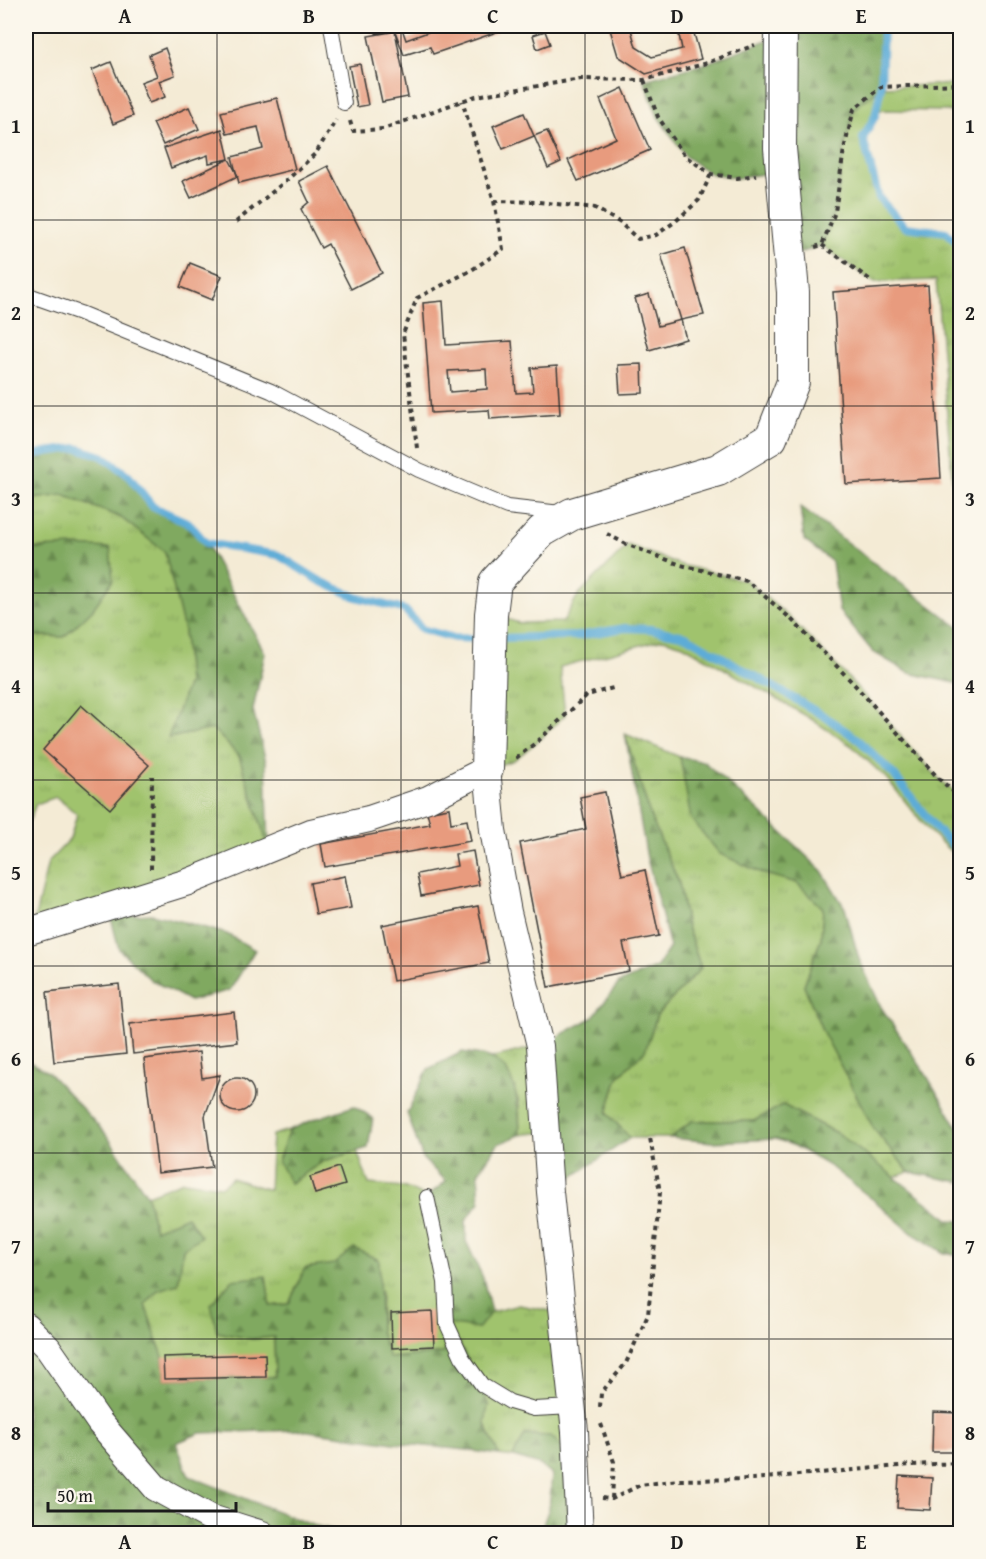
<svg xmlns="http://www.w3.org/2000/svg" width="986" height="1559" font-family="'Gentium Book Plus',serif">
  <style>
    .grass { fill: url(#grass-tufts); stroke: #5e7044; stroke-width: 1.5 }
    .forest { fill: url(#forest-firs); stroke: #4e623e; stroke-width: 1.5 }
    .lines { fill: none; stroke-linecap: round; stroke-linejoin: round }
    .stream { stroke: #5dacd7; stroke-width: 8 }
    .building { fill: #e89b7e; fill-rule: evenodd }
    .service-casing { stroke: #3c3b38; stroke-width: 16 }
    .minor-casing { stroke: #3c3b38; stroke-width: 28 }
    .tertiary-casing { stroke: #3c3b38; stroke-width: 34 }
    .path { stroke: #3c3b38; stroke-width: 4; stroke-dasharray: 4.5 4.5; stroke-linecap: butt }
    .service { stroke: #fff; stroke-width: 14 }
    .minor { stroke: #fff; stroke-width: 26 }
    .tertiary { stroke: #fff; stroke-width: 32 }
    .grid { fill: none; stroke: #1c1c1c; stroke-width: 1.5; stroke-opacity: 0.55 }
    .neatline { fill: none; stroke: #1c1c1c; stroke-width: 2 }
    .grid-label { font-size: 20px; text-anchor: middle; font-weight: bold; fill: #1c1c1c }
  </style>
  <defs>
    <pattern id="grass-tufts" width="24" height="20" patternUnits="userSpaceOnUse" patternTransform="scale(1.5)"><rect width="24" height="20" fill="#a0c36d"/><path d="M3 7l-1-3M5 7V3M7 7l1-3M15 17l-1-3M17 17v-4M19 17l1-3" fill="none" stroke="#89a75e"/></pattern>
    <pattern id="forest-firs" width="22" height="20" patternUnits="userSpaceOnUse" patternTransform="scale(1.5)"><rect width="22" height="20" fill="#80a960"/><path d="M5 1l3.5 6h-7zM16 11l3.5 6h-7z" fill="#68894e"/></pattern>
  </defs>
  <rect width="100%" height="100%" fill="#fbf7ec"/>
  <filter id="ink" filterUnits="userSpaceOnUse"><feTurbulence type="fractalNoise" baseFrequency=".0167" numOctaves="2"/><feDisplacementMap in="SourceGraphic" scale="12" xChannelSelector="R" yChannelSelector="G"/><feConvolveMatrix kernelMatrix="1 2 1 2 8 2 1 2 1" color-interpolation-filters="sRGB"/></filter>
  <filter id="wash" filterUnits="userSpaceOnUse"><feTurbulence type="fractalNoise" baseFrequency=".008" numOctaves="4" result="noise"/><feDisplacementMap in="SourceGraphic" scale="24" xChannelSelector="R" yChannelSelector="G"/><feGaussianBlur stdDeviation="1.35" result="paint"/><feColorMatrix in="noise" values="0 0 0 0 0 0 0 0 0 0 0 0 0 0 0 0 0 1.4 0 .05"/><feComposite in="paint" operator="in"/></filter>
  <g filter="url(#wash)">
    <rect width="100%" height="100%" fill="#f4ebd5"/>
    <g class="grass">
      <path d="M960 84V116L948 111 879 110 863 138 879 198 905 227 946 232 960 246V500L954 499 936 280 873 282 822 245 835 212 844 149 854 109 881 87Z"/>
      <path d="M63 495 120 517 165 551 184 630 188 683 169 738 213 729 239 756 269 849 32 930 48 862 70 839 77 814 56 797 36 804 29 821H26V635L64 637 26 549V500Z"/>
      <path d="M628 545 681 565 747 581 790 618 854 684 939 779 960 797V860L930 832 887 779 852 746 808 717 683 645 663 639 560 667 565 715 538 741 514 760 487 769 491 614 519 623 563 622 578 595Z"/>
      <path d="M625 734 680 757 692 819 720 854 762 873 797 883 823 908 821 939 804 985 822 1030 874 1129 909 1172 893 1178 840 1135 783 1105 754 1121H692L671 1138H630L607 1113 618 1077 645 1050 657 1015 701 968 687 927 679 883 651 818Z"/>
      <path d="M540 1046 546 1132 520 1135 519 1102 507 1071 491 1058Z"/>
      <path d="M289 1130 278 1161 291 1183 323 1161 357 1151 369 1184 403 1187 427 1197 477 1328 491 1312 519 1305 562 1313 577 1462 550 1436 525 1435 513 1457 499 1455 485 1424 488 1405 447 1326 444 1353 389 1358 380 1331 381 1291 334 1265 305 1268 289 1304 270 1306 266 1276 252 1339 274 1337 275 1377 164 1379 163 1357 145 1305 158 1290 178 1284 183 1249 155 1230 147 1195 183 1181 222 1186 232 1178 269 1190 272 1135Z"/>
    </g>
    <g class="forest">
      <path d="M781 26H883L881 87 854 109 844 149 835 212 822 245 790 257 782 171 737 178 711 174 685 156 658 117 644 80 704 64 780 35Z"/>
      <path d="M77 448 102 456 128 475 153 507 189 523 206 543 265 653 253 710 266 762 269 849 239 756 213 729 168 738 188 683 184 630 165 552 120 517 63 495 26 500V457L46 452Z"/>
      <path d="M800 507 960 628V684L909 673 873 652 839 611 832 562 804 540Z"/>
      <path d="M73 546 110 548 113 580 93 609 64 637 26 635V549Z"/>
      <path d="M625 734 651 818 679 883 687 927 701 968 657 1015 645 1051 618 1077 607 1113 630 1138 550 1192 540 1046 592 1018 619 983 657 967 670 947 647 858Z"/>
      <path d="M680 757 704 762 757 809 822 871 845 908 859 959 881 1007 927 1076 960 1132V1182L909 1172 874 1129 822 1030 804 985 821 939 823 908 797 883 762 873 720 854 691 819Z"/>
      <path d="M108 907 133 915 152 914 188 923 227 934 255 950 230 990 190 1001 151 980 119 949Z"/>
      <path d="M462 1052C471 1053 482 1054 491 1058 518 1070 519 1110 520 1135L498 1144 478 1173 480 1202 466 1220V1241L483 1278 491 1312 478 1329 448 1324 482 1385 488 1405 485 1424 499 1455 467 1450 394 1443 301 1430 200 1433 176 1443 189 1476 312 1525 347 1533H26V1060L48 1072 105 1133 147 1195 155 1230 187 1216 201 1236 183 1249 178 1284 158 1290 145 1305 163 1357 164 1379 275 1377 274 1337 252 1339 217 1332 211 1304 232 1280 266 1276 270 1306 289 1304 305 1268 334 1264 354 1248 379 1260 380 1331 389 1358 444 1353 447 1324 427 1197 446 1181 423 1159 407 1113 428 1069Z"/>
      <path d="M783 1105 840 1135 950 1220 960 1221V1256L944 1253 912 1233 876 1202 831 1167 795 1146 776 1139 712 1142 671 1138 692 1121H754Z"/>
      <path d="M354 1106 373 1118 368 1148 324 1161 290 1183 278 1161 289 1130 315 1119Z"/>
      <path d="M525 1435 551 1436 577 1462 580 1533H540L549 1508 552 1475 540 1465 513 1457Z"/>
    </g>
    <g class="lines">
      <g class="stream">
        <path d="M883 26 881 87 875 116 863 138 879 198 905 227 946 232 960 246"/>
        <path d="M26 457 46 452 77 448 102 456 128 475 153 507 189 523 206 543 278 555 320 581 356 597 405 610 422 629 454 638 484 639"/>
        <path d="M496 638 578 636 625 628 650 629 686 636 824 716 859 740 894 775 936 829 960 852"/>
      </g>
    </g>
    <g id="blocks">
      <g class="building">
        <path d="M375 26H401L406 40 428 32 426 26H495L497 32 433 54 430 47 404 55 395 31 408 97 382 102 368 36 391 32 376 33Z"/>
        <path d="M609 26H630L636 47 652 57 682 49 677 26H692L701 59 646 74 618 56Z"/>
        <path d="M545 31 550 44 537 49 533 35Z"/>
        <path d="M165 48 175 75 159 81 165 97 149 103 141 82 157 76 149 55Z"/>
        <path d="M111 62 133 116 113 124 92 70Z"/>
        <path d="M360 64 368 105 357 107 349 66Z"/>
        <path d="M623 88 650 150 578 181 568 160 616 138 600 99Z"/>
        <path d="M277 98 295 169 239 183 232 157 263 149 258 127 227 134 221 112Z"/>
        <path d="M189 107 199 129 163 145 153 123Z"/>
        <path d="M524 113 534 136 547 131 561 162 548 168 534 136 503 149 493 126Z"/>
        <path d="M222 129 229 159 238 176 191 198 183 181 229 159 209 163 208 155 171 168 164 148Z"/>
        <path d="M328 166 382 273 351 289 328 244 321 248 301 209 309 202 299 181Z"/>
        <path d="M685 248 704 315 681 320 686 339 649 350 635 298 649 294 658 326 681 320 661 255Z"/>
        <path d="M190 263 222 276 212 300 180 287Z"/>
        <path d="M928 285 941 478 846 484 833 292Z"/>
        <path d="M443 301 446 345 512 341 516 393 533 392 531 368 557 366 560 414 490 419 489 410 431 413 423 303ZM486 369 487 389 450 392 448 371Z"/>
        <path d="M642 364 643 393 620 394 618 365Z"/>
        <path d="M81 705 149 765 110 809 43 750Z"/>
        <path d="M605 792 622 875 645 870 659 936 623 943 629 971 548 987 520 843 586 829 580 797Z"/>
        <path d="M449 808 451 823 467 820 471 841 325 867 321 844 430 824 427 812Z"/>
        <path d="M473 851 479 885 421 896 417 874 457 866 455 854Z"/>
        <path d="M345 876 351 908 316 914 310 883Z"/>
        <path d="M478 906 489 963 393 981 382 925Z"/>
        <path d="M119 984 126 1054 54 1062 47 992Z"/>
        <path d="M234 1012 237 1042 133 1054 130 1024Z"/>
        <path d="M199 1052 202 1078 220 1075 205 1116 212 1167 158 1173 144 1059Z"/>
        <circle cx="237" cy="1095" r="17"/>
        <path d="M339 1167 345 1185 315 1194 310 1177Z"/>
        <path d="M432 1311 434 1346 392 1348 391 1313Z"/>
        <path d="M265 1354 266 1377 164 1379 163 1357Z"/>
        <path d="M933 1412 960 1413V1452H932Z"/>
        <path d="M899 1476 932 1478 930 1510 897 1508Z"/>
      </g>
    </g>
  </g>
  <g filter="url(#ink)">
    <use href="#blocks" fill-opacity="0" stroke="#3c3b38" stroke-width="1.5"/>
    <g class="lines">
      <defs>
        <g id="service">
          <path d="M331 26 344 103"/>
          <path d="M26 294 80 313 271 391 419 470 507 507 561 513"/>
          <path d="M427 1197 445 1282 447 1324 462 1357 482 1385 510 1402 534 1409 573 1407"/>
        </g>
        <g id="minor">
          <path d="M26 932 188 882 311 832 369 819 428 799 487 769 493 830 508 912 540 1046 550 1192 575 1432 580 1534"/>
          <path d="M26 1326 48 1348 100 1423 156 1488 211 1518 262 1534"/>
        </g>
        <path id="tertiary" d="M487 769 491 614 495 582 542 531 572 514 718 470 771 438 793 382V292L780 148 781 26"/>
      </defs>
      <use href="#service" class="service-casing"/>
      <use href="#minor" class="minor-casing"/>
      <use href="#tertiary" class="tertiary-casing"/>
      <g class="path">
        <path d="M644 80 658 117 685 156 711 174 737 178 756 175"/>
        <path d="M350 121 353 131 383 129 476 96 581 79 644 80 704 64 755 45"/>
        <path d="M494 201 538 202 595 208 619 222 638 239 656 235 676 221 699 200 711 174"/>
        <path d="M236 222 288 179 316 153 336 120"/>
        <path d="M822 245 873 282"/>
        <path d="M815 247 822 245 835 212 844 149 854 109 881 87 960 84"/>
        <path d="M417 448 403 334 417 298 470 271 503 249 494 201 462 101"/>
        <path d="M607 534 628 545 681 565 747 581 790 618 854 684 939 779 960 797"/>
        <path d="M516 758 538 741 587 695 613 688"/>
        <path d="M151 869 152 776"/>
        <path d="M26 1005 29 1007"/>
        <path d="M600 1407 601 1393 626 1363 648 1315 660 1192 650 1138"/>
        <path d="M601 1424 614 1462 612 1499"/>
        <path d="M602 1498 612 1499 640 1485 679 1480 753 1479 910 1465 960 1463"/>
      </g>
      <use href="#service" class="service"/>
      <use href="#minor" class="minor"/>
      <use href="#tertiary" class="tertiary"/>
    </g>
  </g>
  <path class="grid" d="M217 26V1534M401 26V1534M585 26V1534M769 26V1534M26 220H960M26 406H960M26 593H960M26 780H960M26 966H960M26 1153H960M26 1339H960"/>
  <rect width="986" height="1559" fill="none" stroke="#fbf7ec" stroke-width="66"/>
  <path d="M48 1502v9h188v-9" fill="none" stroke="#1c1c1c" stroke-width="3"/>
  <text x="57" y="1502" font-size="18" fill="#1c1c1c" stroke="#fbf7ec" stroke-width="4.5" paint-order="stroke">50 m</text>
  <rect x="33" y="33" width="920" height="1493" class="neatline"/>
  <g class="grid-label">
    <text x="125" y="23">A</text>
    <text x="309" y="23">B</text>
    <text x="493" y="23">C</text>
    <text x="677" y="23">D</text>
    <text x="861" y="23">E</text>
    <text x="16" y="133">1</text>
    <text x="970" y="133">1</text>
    <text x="16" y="320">2</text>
    <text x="970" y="320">2</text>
    <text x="16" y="506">3</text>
    <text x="970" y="506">3</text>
    <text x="16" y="693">4</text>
    <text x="970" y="693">4</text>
    <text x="16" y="880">5</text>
    <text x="970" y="880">5</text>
    <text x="16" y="1066">6</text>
    <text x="970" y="1066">6</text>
    <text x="16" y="1253">7</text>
    <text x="970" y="1253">7</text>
    <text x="16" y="1440">8</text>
    <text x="970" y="1440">8</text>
    <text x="125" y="1549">A</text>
    <text x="309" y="1549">B</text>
    <text x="493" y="1549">C</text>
    <text x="677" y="1549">D</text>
    <text x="861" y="1549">E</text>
  </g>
</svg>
